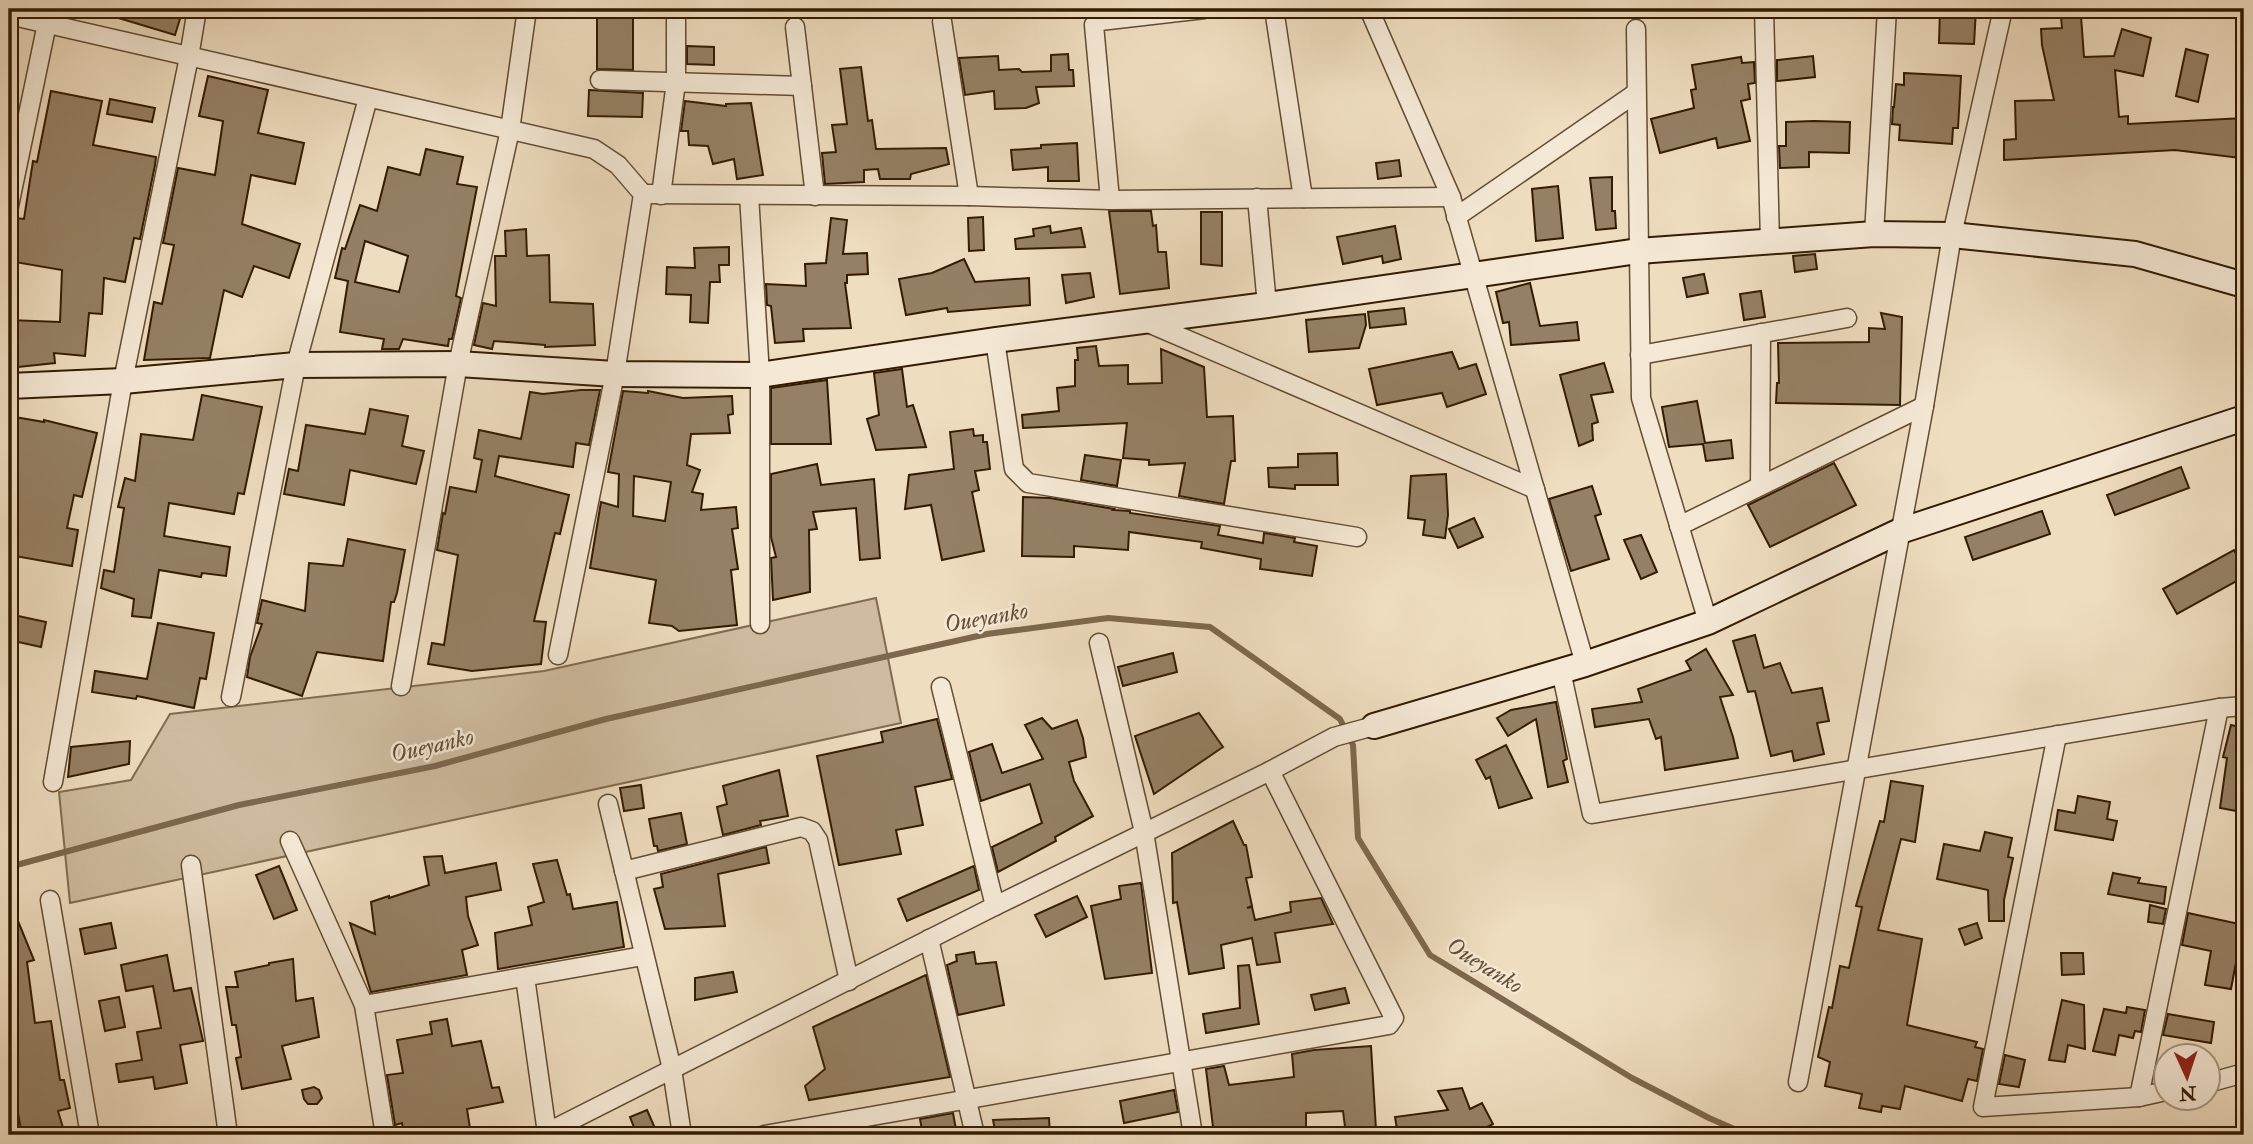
<svg xmlns="http://www.w3.org/2000/svg" width="2253" height="1144" font-family="'IM FELL Double Pica',serif">
  <style>
    .green { fill: #cfbca0; stroke: #816c51; stroke-width: 2 }
    .lines { fill: none; stroke-linecap: round; stroke-linejoin: round }
    .stream { stroke: #7d684d; stroke-width: 6 }
    .building { fill: #958065; stroke: #331b02; stroke-width: 2; fill-rule: evenodd }
    .street-casing { stroke: #624c32; stroke-width: 21 }
    .secondary-casing { stroke: #331b02; stroke-width: 28 }
    .street { stroke: #f5e9d6; stroke-width: 18 }
    .secondary { stroke: #f5e9d6; stroke-width: 24 }
    .labels { text-anchor: middle; stroke-width: 5; stroke-linejoin: round; paint-order: stroke }
    .water-label { font-size: 24px; font-style: italic; fill: #654e34; stroke: #f5e9d6 }
  </style>
  <rect width="100%" height="100%" fill="#efddc0"/>
  <filter id="stains"><feTurbulence type="fractalNoise" baseFrequency=".00286" numOctaves="4"/><feColorMatrix values="0 0 0 0 .2 0 0 0 0 .09 0 0 0 0 .02 0 0 0 .5 -.17"/></filter>
  <radialGradient id="worn" r=".72"><stop offset=".6" stop-color="#630" stop-opacity="0"/><stop offset="1" stop-color="#630" stop-opacity=".3"/></radialGradient>
  <path class="green" d="M876 598 901 723 70 903 59 792 131 780 170 714 544 671Z"/>
  <g class="lines">
    <path class="stream" d="M9 867 239 805 435 766 606 719 987 634 1108 618 1210 627 1340 719 1353 745 1358 838 1430 955 1632 1078 1709 1118 1748 1135"/>
  </g>
  <g class="building">
    <path d="M103 9H183L175 35 102 13Z"/>
    <path d="M597 9H633V70L597 69Z"/>
    <path d="M1940 9H1976L1974 44 1939 43Z"/>
    <path d="M2081 16 2084 57 2114 56 2122 29 2151 38 2143 76 2115 70 2119 117 2128 116V124L2244 118 2240 158 2175 150 2004 160V140L2016 139 2015 101 2054 100 2042 45 2041 29 2062 28 2061 17Z"/>
    <path d="M687 46 714 47V65L687 64Z"/>
    <path d="M2186 49 2208 55 2198 102 2176 96Z"/>
    <path d="M1068 54 1069 70H1073L1074 86 1036 87 1039 103 1026 108 995 109 994 91 965 95 959 58 998 56 999 70 1019 69 1022 72 1051 71V55Z"/>
    <path d="M1813 56 1815 77 1777 81V60Z"/>
    <path d="M1741 57 1742 63 1754 62 1755 83 1748 84 1750 99 1741 101 1750 141 1718 148 1716 138 1660 153 1651 119 1694 108 1691 90 1696 89 1692 65Z"/>
    <path d="M861 67 868 121 872 120 876 149 946 148 949 164 911 174 910 179H880L878 169 864 170V182L825 184 822 153 836 152 832 125 847 124 840 69Z"/>
    <path d="M1904 73 1961 76 1958 128H1953L1952 144 1899 140 1900 125 1892 124 1893 107H1894L1896 84 1904 85Z"/>
    <path d="M208 76 268 90 258 133 304 143 295 184 251 175 242 224 300 244 289 278 254 266 242 297 224 290 210 358 144 360 154 302 162 304 174 245 163 243 178 168 215 175 223 121 199 116Z"/>
    <path d="M589 90 643 93 642 117 588 116Z"/>
    <path d="M51 91 102 101 93 145 156 157 155 165 140 239 134 238 125 282 104 278 102 314 89 313 85 356 54 353 55 363 9 368V320L60 322 62 270 9 261 16 218 24 219 33 161 37 162Z"/>
    <path d="M110 99 155 108 152 122 107 114Z"/>
    <path d="M685 101 726 106V104L751 103 763 175 737 179 734 159 713 164 708 146 689 145 688 131H681Z"/>
    <path d="M1814 121 1850 122 1849 153 1809 152V167L1780 168 1779 146H1786V122Z"/>
    <path d="M1077 143 1079 181H1048V167L1013 170 1011 150 1041 148V145Z"/>
    <path d="M426 149 463 157 457 184 477 187 456 296 461 298 452 339H449L448 346 403 339 399 349H382L384 339 340 332 348 281 335 278 342 248 345 249 360 205 377 211 388 167 420 175ZM365 241 408 256 399 292 355 282Z"/>
    <path d="M1399 160 1401 176 1378 179 1376 163Z"/>
    <path d="M1612 177V211H1615L1616 228 1596 230 1590 178Z"/>
    <path d="M1558 186 1563 238 1536 241 1532 189Z"/>
    <path d="M1109 211H1151L1153 226 1156 225 1158 252H1166L1169 288 1120 294Z"/>
    <path d="M1201 212H1222V266L1201 264Z"/>
    <path d="M983 217 984 250 969 251 968 218Z"/>
    <path d="M831 218 847 220 843 254 867 253 868 274 847 275V283H845L851 328 803 329 804 341 775 343 771 306 767 305 766 284 806 286 805 264 826 263Z"/>
    <path d="M1050 226 1051 233 1081 228 1085 247 1016 249 1015 239 1034 236 1033 229Z"/>
    <path d="M1395 226 1401 259 1383 263 1382 256 1343 264 1337 237Z"/>
    <path d="M526 229 527 256 549 255 550 302 593 304 595 345 545 347V345L494 341 492 349 474 345 483 303 496 306 495 256H506L505 231Z"/>
    <path d="M729 247V265H719L720 282H710L708 323 690 322 691 295 666 294 667 267 695 268 694 248Z"/>
    <path d="M1815 254 1817 269 1795 272 1793 256Z"/>
    <path d="M964 259 975 282 1029 278 1030 305 948 312 947 308 906 315 899 279 932 273Z"/>
    <path d="M1090 273 1094 297 1066 303 1062 275Z"/>
    <path d="M1704 274 1708 293 1687 297 1683 278Z"/>
    <path d="M1530 283 1540 326 1577 322 1579 340 1511 345 1509 322 1503 323 1496 292Z"/>
    <path d="M1761 291 1765 317 1744 320 1740 294Z"/>
    <path d="M1404 308 1406 324 1370 328 1368 312Z"/>
    <path d="M1881 313 1902 317 1900 405 1776 403 1777 383H1779L1778 343 1869 342V328L1885 329Z"/>
    <path d="M1365 314 1366 325 1359 348 1309 352 1306 320Z"/>
    <path d="M1096 346 1099 366 1128 365V384L1162 383 1161 349 1204 367 1207 417 1233 416 1235 461H1231L1224 504 1179 496 1185 463 1149 465V460L1123 458 1127 423 1023 428 1022 415 1059 411 1057 388 1075 386V360H1078L1077 348Z"/>
    <path d="M1452 352 1459 369 1476 364 1486 394 1447 407 1442 393 1377 405 1369 369Z"/>
    <path d="M1604 363 1613 392 1591 395 1598 422 1592 424 1593 440 1579 446 1560 375Z"/>
    <path d="M902 369 907 407 913 405 926 447 876 450 867 419 879 415 874 373Z"/>
    <path d="M827 380 831 444H771V388Z"/>
    <path d="M581 390H600L589 445 576 443 573 467 499 456 495 476 569 495 560 534 555 533 534 621 546 622 541 664 472 671 428 664 432 643 444 645 458 555 437 550 443 513 445 514 450 487 476 492 482 460 474 458 479 430 521 439 530 392 543 394Z"/>
    <path d="M623 391 648 393V391L683 398 732 396 733 414 728 415 730 433 691 434 687 465 700 470 692 492 703 494 701 510 736 507 738 528 732 529 738 569 731 570 737 625 679 631 672 626 649 623 656 580 590 568 601 502 618 507 619 474 608 472ZM634 476 671 482 665 521 633 516Z"/>
    <path d="M202 395 262 407 244 494 238 493 234 514 169 503 164 536 230 547 226 576 202 573 201 577 159 570 151 618 132 616 134 599 101 588 104 570 114 572 124 508 118 507 125 478 135 481 141 434 193 440Z"/>
    <path d="M1697 401 1705 443 1731 440 1733 458 1706 461 1703 444 1669 447 1662 407Z"/>
    <path d="M370 409 408 416 402 446 424 451 416 484 350 470 344 505 284 494 289 469 298 471 306 425 365 434Z"/>
    <path d="M9 416 44 422V420L97 433 82 497 74 495 67 528 78 530 72 566 9 555Z"/>
    <path d="M973 429 974 436 983 435V442H987L990 469 975 471 979 490 972 492 984 551 942 560 931 505 905 509 909 475 954 469 950 432Z"/>
    <path d="M1337 453 1338 485H1295V489L1269 487 1268 468 1298 467V454Z"/>
    <path d="M1085 455 1121 460 1117 486 1081 480Z"/>
    <path d="M1834 463 1856 505 1770 547 1748 505Z"/>
    <path d="M817 464 821 485 874 479 880 558 860 560 856 508 813 512 817 529 809 530 810 592 773 600 771 558 776 557 771 537V474Z"/>
    <path d="M2181 467 2189 488 2115 515 2107 495Z"/>
    <path d="M1446 474 1448 515 1445 538 1423 535 1425 520 1408 518 1411 476Z"/>
    <path d="M1592 486 1601 514 1595 516 1609 559 1571 571 1549 499Z"/>
    <path d="M1023 497 1050 498 1114 509 1113 510 1130 511V513L1220 526 1218 535 1263 543 1264 533 1295 538 1294 542 1317 546 1312 576 1260 569 1261 559 1201 548 1202 542 1129 532 1128 550 1074 546V557L1022 556Z"/>
    <path d="M2042 511 2050 534 1973 560 1965 537Z"/>
    <path d="M1474 518 1483 537 1458 548 1449 529Z"/>
    <path d="M1641 535 1657 572 1641 579 1624 540Z"/>
    <path d="M348 539 405 550 397 593 394 602H391L383 661 317 652 302 696 247 677 250 657 262 624 257 623 262 600 305 611 309 563 343 566Z"/>
    <path d="M2234 550 2244 568V577L2177 614 2163 589Z"/>
    <path d="M9 614 46 622 41 647 9 640Z"/>
    <path d="M158 623 214 633 206 679 200 678 194 708 137 696 136 699 92 692 95 671 147 679Z"/>
    <path d="M1755 635 1764 668 1780 663 1792 693 1822 688 1829 721 1817 723 1824 754 1794 761 1792 751 1771 756 1755 691 1748 692 1733 641Z"/>
    <path d="M1706 649 1733 695 1720 697 1733 737 1738 758 1665 770 1661 737 1656 739 1649 719 1595 727 1592 709 1642 702 1638 689 1691 670 1686 661Z"/>
    <path d="M1173 653 1177 672 1123 686 1118 667Z"/>
    <path d="M1556 702 1567 759 1563 761 1568 782 1548 787 1536 719 1508 736 1497 718 1511 710Z"/>
    <path d="M1199 713 1223 747 1154 794 1135 736Z"/>
    <path d="M1042 718 1052 729 1077 720 1083 738 1086 757 1069 762 1074 781 1093 816 1055 837 1056 841 998 872 992 847 1042 823 1030 784 981 801 969 752 992 744 1002 773 1043 759 1025 725Z"/>
    <path d="M937 719 952 779 915 787 923 825 896 830 901 854 839 865 817 756 883 742 881 732Z"/>
    <path d="M2231 725 2244 728V800L2242 812 2220 808 2227 758 2223 757Z"/>
    <path d="M130 741 129 764 68 777 71 747Z"/>
    <path d="M1506 745 1532 798 1499 808 1490 777 1486 779 1476 760Z"/>
    <path d="M779 770 788 816 760 821 761 825 723 835 717 807 727 804 723 786Z"/>
    <path d="M1891 781 1923 786 1915 842 1901 839 1878 930 1922 939 1907 1025 1977 1042 1975 1047 1983 1049 1977 1081 1968 1079 1962 1101 1905 1086 1900 1109 1882 1106 1881 1112 1859 1108 1862 1094 1825 1086 1830 1062 1818 1057 1829 1007 1832 1008 1840 966 1849 968 1862 907 1856 906 1880 821 1884 822Z"/>
    <path d="M641 785 644 808 624 811 620 788Z"/>
    <path d="M2078 796 2110 802 2107 819 2117 821 2113 840 2055 830 2058 810 2075 813Z"/>
    <path d="M681 813 687 844 658 851 657 846H654L649 819Z"/>
    <path d="M1233 821 1244 845H1246L1252 877 1246 878 1252 906 1247 908 1252 907 1255 920 1291 912 1290 902 1321 898 1333 924 1275 933 1280 962 1257 965 1252 938 1221 945 1224 968 1189 974 1177 902 1173 903 1172 853Z"/>
    <path d="M1985 832 2012 838 2008 857 2013 858 2004 900V921H1989L1988 890 1937 879 1944 844 1980 851Z"/>
    <path d="M766 847 769 863 718 874 725 926 665 929 654 889 663 887 661 874Z"/>
    <path d="M442 856 445 873 496 863 501 890 466 897 468 916 478 945 462 950 467 975 371 992 350 923 375 934 371 902 389 896V898L429 885 424 857Z"/>
    <path d="M557 860 567 895 570 894 573 909 617 902 624 947 498 969 495 933 532 925 528 907 544 902 533 864Z"/>
    <path d="M279 866 297 910 274 919 256 875Z"/>
    <path d="M974 866 979 890 907 921 898 899Z"/>
    <path d="M2113 873 2140 878 2138 883 2166 887 2164 904 2108 894Z"/>
    <path d="M1141 883 1152 973 1105 979 1091 906 1121 899 1119 886Z"/>
    <path d="M1077 896 1087 917 1046 937 1035 915Z"/>
    <path d="M9 899 34 960 27 962 35 1023 51 1021 60 1080H64L70 1108 58 1111 64 1131 22 1135 12 1080H9Z"/>
    <path d="M2150 905 2166 909 2163 924 2148 922Z"/>
    <path d="M2188 913 2244 925V938L2240 957H2237L2231 989 2205 985 2211 951 2182 945Z"/>
    <path d="M111 923 116 948 85 954 80 929Z"/>
    <path d="M1977 923 1982 938 1965 945 1959 929Z"/>
    <path d="M974 952 976 964 996 962 1004 1005 958 1015 947 965 957 961 956 955Z"/>
    <path d="M2061 953H2083L2084 974 2062 975Z"/>
    <path d="M167 955 174 991 191 988 203 1041 180 1045 187 1083 155 1089 153 1077 119 1082 116 1064 142 1060 137 1032 161 1028 153 986 126 991 121 965Z"/>
    <path d="M293 959 296 1001 313 998 319 1037 282 1046 291 1079 242 1089 236 1058 241 1057 236 1025H232L226 987H238L235 972 269 965V963Z"/>
    <path d="M1249 965 1259 1024 1206 1033 1203 1014 1240 1008 1238 966Z"/>
    <path d="M733 972 737 992 695 1000V978Z"/>
    <path d="M926 975 950 1077 809 1100 805 1086 825 1069 813 1027Z"/>
    <path d="M1345 988 1349 1003 1315 1010 1311 995Z"/>
    <path d="M119 997 125 1027 105 1031 99 1001Z"/>
    <path d="M2062 1000 2084 1005 2085 1049 2068 1045 2065 1062 2049 1060Z"/>
    <path d="M2127 1007 2145 1010 2141 1032 2135 1031 2133 1038 2119 1035 2115 1055 2093 1051 2104 1009 2126 1013Z"/>
    <path d="M2168 1014 2214 1022 2211 1043 2163 1035Z"/>
    <path d="M447 1019 452 1046 481 1041 492 1088 499 1087 503 1102 467 1109 471 1135H404L402 1123 395 1125 387 1075 403 1073 397 1040 432 1034 430 1022Z"/>
    <path d="M1371 1046 1376 1130 1363 1132V1135H1346L1343 1111 1306 1113V1135H1214L1206 1069 1224 1066 1229 1085 1294 1077 1292 1054 1314 1050Z"/>
    <path d="M2005 1055 2025 1060 2019 1087 1999 1084Z"/>
    <path d="M314 1087 319 1090 322 1098 317 1104H308L304 1099 302 1090Z"/>
    <path d="M1462 1088 1470 1109 1482 1103 1493 1124 1472 1135H1398L1395 1117 1448 1110 1438 1091Z"/>
    <path d="M1174 1090 1178 1112 1124 1123 1120 1101Z"/>
    <path d="M647 1110 658 1135H637L630 1117Z"/>
    <path d="M953 1113 957 1135H923L920 1119Z"/>
    <path d="M1049 1118 1050 1135H996L993 1120Z"/>
  </g>
  <g class="lines">
    <defs>
      <g id="street">
        <path d="M1274 9 1303 198"/>
        <path d="M1369 9 1451 197 1585 664"/>
        <path d="M1764 9 1770 242"/>
        <path d="M9 15 594 149 618 165 643 194 615 374 558 655"/>
        <path d="M942 21 969 196"/>
        <path d="M795 27 815 196"/>
        <path d="M1636 29 1641 398 1708 622"/>
        <path d="M600 80 802 86"/>
        <path d="M643 194 969 196 1110 200 1451 197"/>
        <path d="M661 195 676 82V9"/>
        <path d="M749 195 760 375V624"/>
        <path d="M1257 198 1267 305"/>
        <path d="M1110 200 1094 25 1100 21 1204 9"/>
        <path d="M9 206 50 9"/>
        <path d="M1456 217 1636 93"/>
        <path d="M1874 234 1887 9"/>
        <path d="M1146 322 1535 489"/>
        <path d="M995 340 1014 469 1028 483 1357 537"/>
        <path d="M1640 355 1847 318"/>
        <path d="M1760 486 1761 333"/>
        <path d="M1679 526 1924 406"/>
        <path d="M1099 643 1144 832 1193 1135"/>
        <path d="M1561 671 1592 814 2219 708 2244 706"/>
        <path d="M401 686 458 364 510 130 527 9"/>
        <path d="M941 687 995 906"/>
        <path d="M231 697 296 365 368 98"/>
        <path d="M2057 735 1983 1107 2139 1097 2166 1091"/>
        <path d="M53 782 123 381 189 57 197 9"/>
        <path d="M608 804 672 1069 682 1135"/>
        <path d="M290 841 364 1005 385 1135"/>
        <path d="M191 865 228 1135"/>
        <path d="M624 871 801 827 812 831 818 840 849 981"/>
        <path d="M50 900 90 1135"/>
        <path d="M929 939 975 1135"/>
        <path d="M525 977 547 1133"/>
        <path d="M364 1005 643 956"/>
        <path d="M1798 1082 1924 406 1952 235 2003 9"/>
        <path d="M2208 1083 2244 1073"/>
        <path d="M2139 1097 2219 708"/>
        <path d="M542 1135 995 906 1270 771 1334 737 1374 726"/>
        <path d="M764 1135 1389 1025 1394 1018 1270 771"/>
      </g>
      <g id="secondary">
        <path d="M9 386 123 381 296 365 458 364 615 374 760 375 995 340 1267 305 1638 251 1874 234 1952 235 2135 254 2244 285"/>
        <path d="M1374 726 1585 664 1708 622 1900 531 2244 418"/>
      </g>
    </defs>
    <use href="#street" class="street-casing"/>
    <use href="#secondary" class="secondary-casing"/>
    <use href="#street" class="street"/>
    <use href="#secondary" class="secondary"/>
  </g>
  <g class="labels">
    <g class="water-label">
      <text transform="translate(986 617) rotate(-10)" y="8">Oueyanko</text>
      <text transform="translate(432 745) rotate(-13)" y="8">Oueyanko</text>
      <text transform="translate(1485 965) rotate(32)" y="8">Oueyanko</text>
    </g>
  </g>
  <rect width="2253" height="1144" fill="none" stroke="#efddc0" stroke-width="35"/>
  <rect x="10" y="10" width="2232" height="1123" fill="none" stroke="#331b02" stroke-width="3.5"/>
  <rect x="18" y="18" width="2218" height="1109" fill="none" stroke="#331b02" stroke-width="2"/>
  <g transform="translate(2187 1077) rotate(177)"><circle r="33" fill="#f5e9d6" stroke="#a79781" stroke-width="2"/>
  <path d="M0-5L12 26L0 18L-12 26Z" fill="#8f2418"/>
  <text y="-10" font-size="19" font-weight="bold" text-anchor="middle" fill="#331b02">N</text>
  </g>
  <rect width="100%" height="100%" filter="url(#stains)"/>
  <rect width="100%" height="100%" fill="url(#worn)"/>
</svg>
